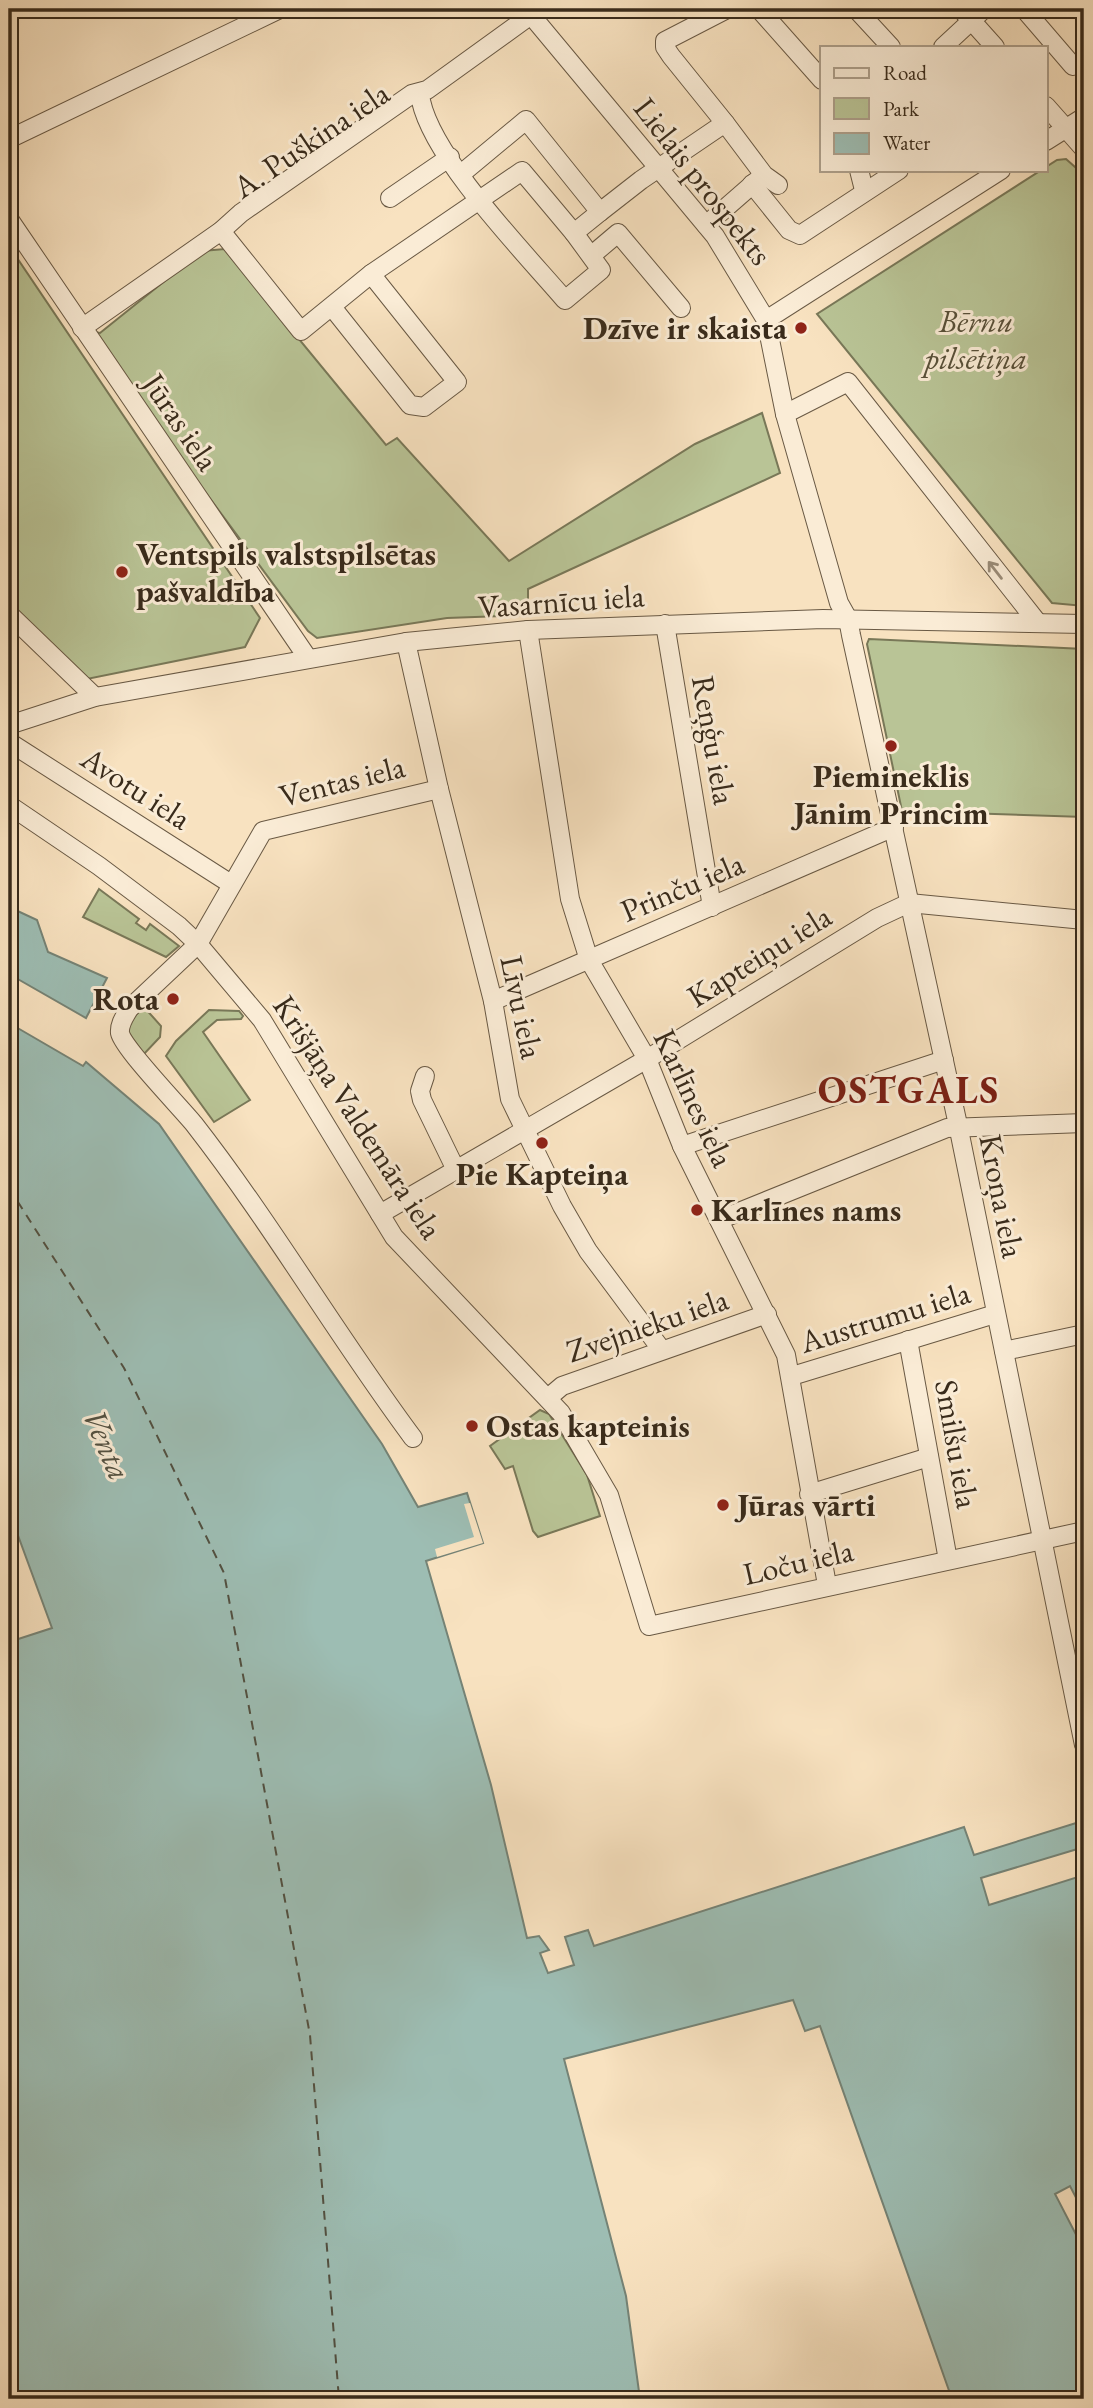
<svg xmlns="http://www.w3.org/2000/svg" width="1093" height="2408" font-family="'EB Garamond',serif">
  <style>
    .green { fill: #b9c496; stroke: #797858; stroke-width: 2 }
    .water { fill: #9dbdb3; stroke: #758376; stroke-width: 2 }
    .pier { fill: #f8e2c0 }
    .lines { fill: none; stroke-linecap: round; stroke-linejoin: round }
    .ferry { stroke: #525041; stroke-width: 2; stroke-dasharray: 9 7; stroke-linecap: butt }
    .minor-casing { stroke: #695944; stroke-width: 20 }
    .minor { stroke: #faecd6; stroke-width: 18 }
    .oneway { stroke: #9a8c78 }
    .poi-dot { fill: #8f2418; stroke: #faecd6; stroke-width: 2.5 }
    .labels { text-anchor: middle; stroke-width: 6; stroke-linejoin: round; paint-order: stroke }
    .street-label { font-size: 32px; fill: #392b1b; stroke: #faecd6 }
    .park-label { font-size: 32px; font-style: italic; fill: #59513a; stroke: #faecd6 }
    .poi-label { font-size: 32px; font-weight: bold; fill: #392b1b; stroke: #faecd6; text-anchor: start }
    .water-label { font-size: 33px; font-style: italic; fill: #525041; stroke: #faecd6 }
    .district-label { font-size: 38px; font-weight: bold; letter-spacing: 2px; fill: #7a1f14; stroke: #faecd6 }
  </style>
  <rect width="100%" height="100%" fill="#f8e2c0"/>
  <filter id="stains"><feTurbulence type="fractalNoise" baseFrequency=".00286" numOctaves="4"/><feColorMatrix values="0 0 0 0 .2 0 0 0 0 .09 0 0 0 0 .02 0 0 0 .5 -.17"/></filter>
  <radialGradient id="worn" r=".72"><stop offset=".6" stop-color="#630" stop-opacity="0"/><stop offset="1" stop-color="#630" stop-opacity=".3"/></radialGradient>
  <g class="green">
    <path d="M1066 159 1084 175V606L1052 603 817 314 1057 160Z"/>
    <path d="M9 246 260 618 245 647 87 679 9 604Z"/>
    <path d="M225 249 386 445 397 438 509 561 695 444 762 413 780 473 528 589V615L447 618 317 638 308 631 140 404 95 332 100 333 202 251Z"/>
    <path d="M869 639 1084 649V817L902 811 867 644Z"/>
    <path d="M99 889 139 919 136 923 146 930 150 924 179 946 166 957 83 917Z"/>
    <path d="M143 1006 161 1026 160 1037 144 1054 128 1032 129 1024Z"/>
    <path d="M209 1010 239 1011 243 1016 241 1019 217 1020 203 1032 250 1100 214 1122 166 1056 176 1041Z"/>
    <path d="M540 1410 549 1414 587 1475 600 1516 538 1537 533 1531 513 1466 505 1469 490 1446Z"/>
  </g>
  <g class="water">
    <path d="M9 907 37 920 48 952 107 978 86 1018 9 974Z"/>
    <path d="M9 1023 83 1066 86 1062 159 1124 382 1444 418 1507 467 1493 483 1543 426 1561 491 1785 527 1938 539 1936 549 1950 540 1953 548 1973 574 1965 565 1937 588 1930 594 1946 964 1827 974 1855 1076 1823 1084 1847 981 1878 989 1905 1084 1875V2213L1070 2186 1055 2194 1084 2250V2399H952L820 2026 805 2031 793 2000 564 2059 626 2296 640 2399H9V1642L52 1628 9 1511Z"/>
  </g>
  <path class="pier" d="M470 1503 483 1543 437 1557 435 1549 474 1537 464 1504Z"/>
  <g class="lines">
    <path class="ferry" d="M9 1188 124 1368 224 1573 310 2035 339 2399"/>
    <defs>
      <g id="minor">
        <path d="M526 9 715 236 766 320 785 414 839 603 848 619 851 635 958 1125 1084 1745"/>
        <path d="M759 9 822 80"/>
        <path d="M856 9 891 47"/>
        <path d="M961 9 995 47"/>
        <path d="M1024 9 1073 66"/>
        <path d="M943 47 984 9"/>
        <path d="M421 101C434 160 524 252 565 300L601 270 574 233"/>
        <path d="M1046 106 1084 149"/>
        <path d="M725 123 764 175 778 185"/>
        <path d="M9 139 280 9"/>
        <path d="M1046 141 1084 117"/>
        <path d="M859 170 864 190"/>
        <path d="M461 174 526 120 600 212 641 180 725 123 671 56 665 47V41L727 9"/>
        <path d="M752 184 789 230 800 235 899 170"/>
        <path d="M390 198 450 157"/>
        <path d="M9 219 307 657"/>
        <path d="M706 225 761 177"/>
        <path d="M221 231 301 331 371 274 522 171 574 233 600 212"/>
        <path d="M592 255 618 233 681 308"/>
        <path d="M332 307 410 405 424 407 457 382 371 274"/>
        <path d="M766 320 1001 170"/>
        <path d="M82 328 221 231 241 213 412 94 427 90 531 15"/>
        <path d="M785 414 848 382 1038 623"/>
        <path d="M9 614 95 697"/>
        <path d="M665 624 712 907"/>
        <path d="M528 630 570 899 589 960 647 1059 682 1146 786 1355 827 1585"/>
        <path d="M406 642 439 789 493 1001 510 1099 562 1206 588 1251 661 1349"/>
        <path d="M9 725 95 697 406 642 528 630 823 619 1084 624"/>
        <path d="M9 742 231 884"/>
        <path d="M9 805 99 866 179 926 198 944 262 1020 394 1237 561 1413 609 1495 649 1626 1084 1531"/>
        <path d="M493 1001 894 827"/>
        <path d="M425 1076 420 1091 422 1100 456 1170"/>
        <path d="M682 1146 944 1060"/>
        <path d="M380 1214 647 1059 877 918 909 903 1084 920"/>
        <path d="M719 1220 947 1128 1084 1123"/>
        <path d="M908 1340 948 1560"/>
        <path d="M1004 1351 1084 1334"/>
        <path d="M792 1376 995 1314"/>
        <path d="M549 1397 562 1386 767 1314"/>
        <path d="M413 1438C337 1336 272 1224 194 1124 181 1108 123 1048 120 1033 119 1024 125 1016 129 1009L198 944 263 831 439 789"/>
        <path d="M809 1494 929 1457"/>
      </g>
    </defs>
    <use href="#minor" class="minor-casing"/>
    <use href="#minor" class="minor"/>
  </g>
  <defs><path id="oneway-shaft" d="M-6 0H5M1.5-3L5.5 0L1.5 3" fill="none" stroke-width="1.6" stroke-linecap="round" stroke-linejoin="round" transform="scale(1.75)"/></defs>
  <use class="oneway" href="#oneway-shaft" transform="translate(995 570) rotate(-128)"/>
  <g class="poi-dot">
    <circle cx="801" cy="328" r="7"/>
    <circle cx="122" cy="572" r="7"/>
    <circle cx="891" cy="746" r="7"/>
    <circle cx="173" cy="999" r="7"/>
    <circle cx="542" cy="1143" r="7"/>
    <circle cx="697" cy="1210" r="7"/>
    <circle cx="472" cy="1426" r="7"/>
    <circle cx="723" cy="1505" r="7"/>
  </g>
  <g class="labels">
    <g class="street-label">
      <text transform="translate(311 140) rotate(-34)" y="11">A. Puškina iela</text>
      <text transform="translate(703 181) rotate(52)" y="11">Lielais prospekts</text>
      <text transform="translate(181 422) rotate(56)" y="11">Jūras iela</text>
      <text transform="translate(561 601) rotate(-4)" y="11">Vasarnīcu iela</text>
      <text transform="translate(714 740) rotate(80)" y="11">Reņģu iela</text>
      <text transform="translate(342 781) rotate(-14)" y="11">Ventas iela</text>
      <text transform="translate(136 788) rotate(33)" y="11">Avotu iela</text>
      <text transform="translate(682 887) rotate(-23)" y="11">Prinču iela</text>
      <text transform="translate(759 956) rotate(-32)" y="11">Kapteiņu iela</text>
      <text transform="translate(522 1007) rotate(78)" y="11">Līvu iela</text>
      <text transform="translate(694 1098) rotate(65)" y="11">Karlīnes iela</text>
      <text transform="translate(358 1117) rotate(57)" y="11">Krišjāņa Valdemāra iela</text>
      <text transform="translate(1002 1196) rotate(79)" y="11">Kroņa iela</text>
      <text transform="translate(885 1317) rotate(-17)" y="11">Austrumu iela</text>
      <text transform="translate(647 1325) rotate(-19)" y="11">Zvejnieku iela</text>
      <text transform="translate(957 1444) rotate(80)" y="11">Smilšu iela</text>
      <text transform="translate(798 1562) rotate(-13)" y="11">Loču iela</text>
    </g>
    <g class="park-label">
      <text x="976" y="332">Bērnu<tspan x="976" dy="37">pilsētiņa</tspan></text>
    </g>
    <g class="poi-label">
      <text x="787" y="339" text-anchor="end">Dzīve ir skaista</text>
      <text x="136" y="565">Ventspils valstspilsētas<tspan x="136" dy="37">pašvaldība</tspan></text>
      <text x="891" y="787" text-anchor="middle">Piemineklis<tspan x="891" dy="37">Jānim Princim</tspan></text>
      <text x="159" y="1010" text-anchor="end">Rota</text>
      <text x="542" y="1185" text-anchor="middle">Pie Kapteiņa</text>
      <text x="711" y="1221">Karlīnes nams</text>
      <text x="486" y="1437">Ostas kapteinis</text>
      <text x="737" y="1516">Jūras vārti</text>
    </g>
    <g class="water-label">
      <text transform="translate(108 1444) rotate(67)" y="12">Venta</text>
    </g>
    <g class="district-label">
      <text x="909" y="1103">OSTGALS</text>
    </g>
  </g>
  <rect width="1093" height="2408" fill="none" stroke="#f8e2c0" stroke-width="35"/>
  <rect x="10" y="10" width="1072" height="2387" fill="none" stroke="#392b1b" stroke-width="3.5"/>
  <rect x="18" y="18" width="1058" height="2373" fill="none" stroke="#392b1b" stroke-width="2"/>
  <rect x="820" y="46" width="228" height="126" fill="#faecd6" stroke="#ad9f8b" stroke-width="2"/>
  <rect x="834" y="68" width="35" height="10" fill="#faecd6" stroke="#ad9f8b" stroke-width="2"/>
  <text x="883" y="80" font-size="21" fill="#392b1b">Road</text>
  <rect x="834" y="98" width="35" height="21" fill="#b9c496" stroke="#ad9f8b" stroke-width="2"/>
  <text x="883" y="116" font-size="21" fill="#392b1b">Park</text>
  <rect x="834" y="133" width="35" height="21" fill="#9dbdb3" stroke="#ad9f8b" stroke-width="2"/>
  <text x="883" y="150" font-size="21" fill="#392b1b">Water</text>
  <rect width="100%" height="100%" filter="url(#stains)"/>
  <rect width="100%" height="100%" fill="url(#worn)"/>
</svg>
